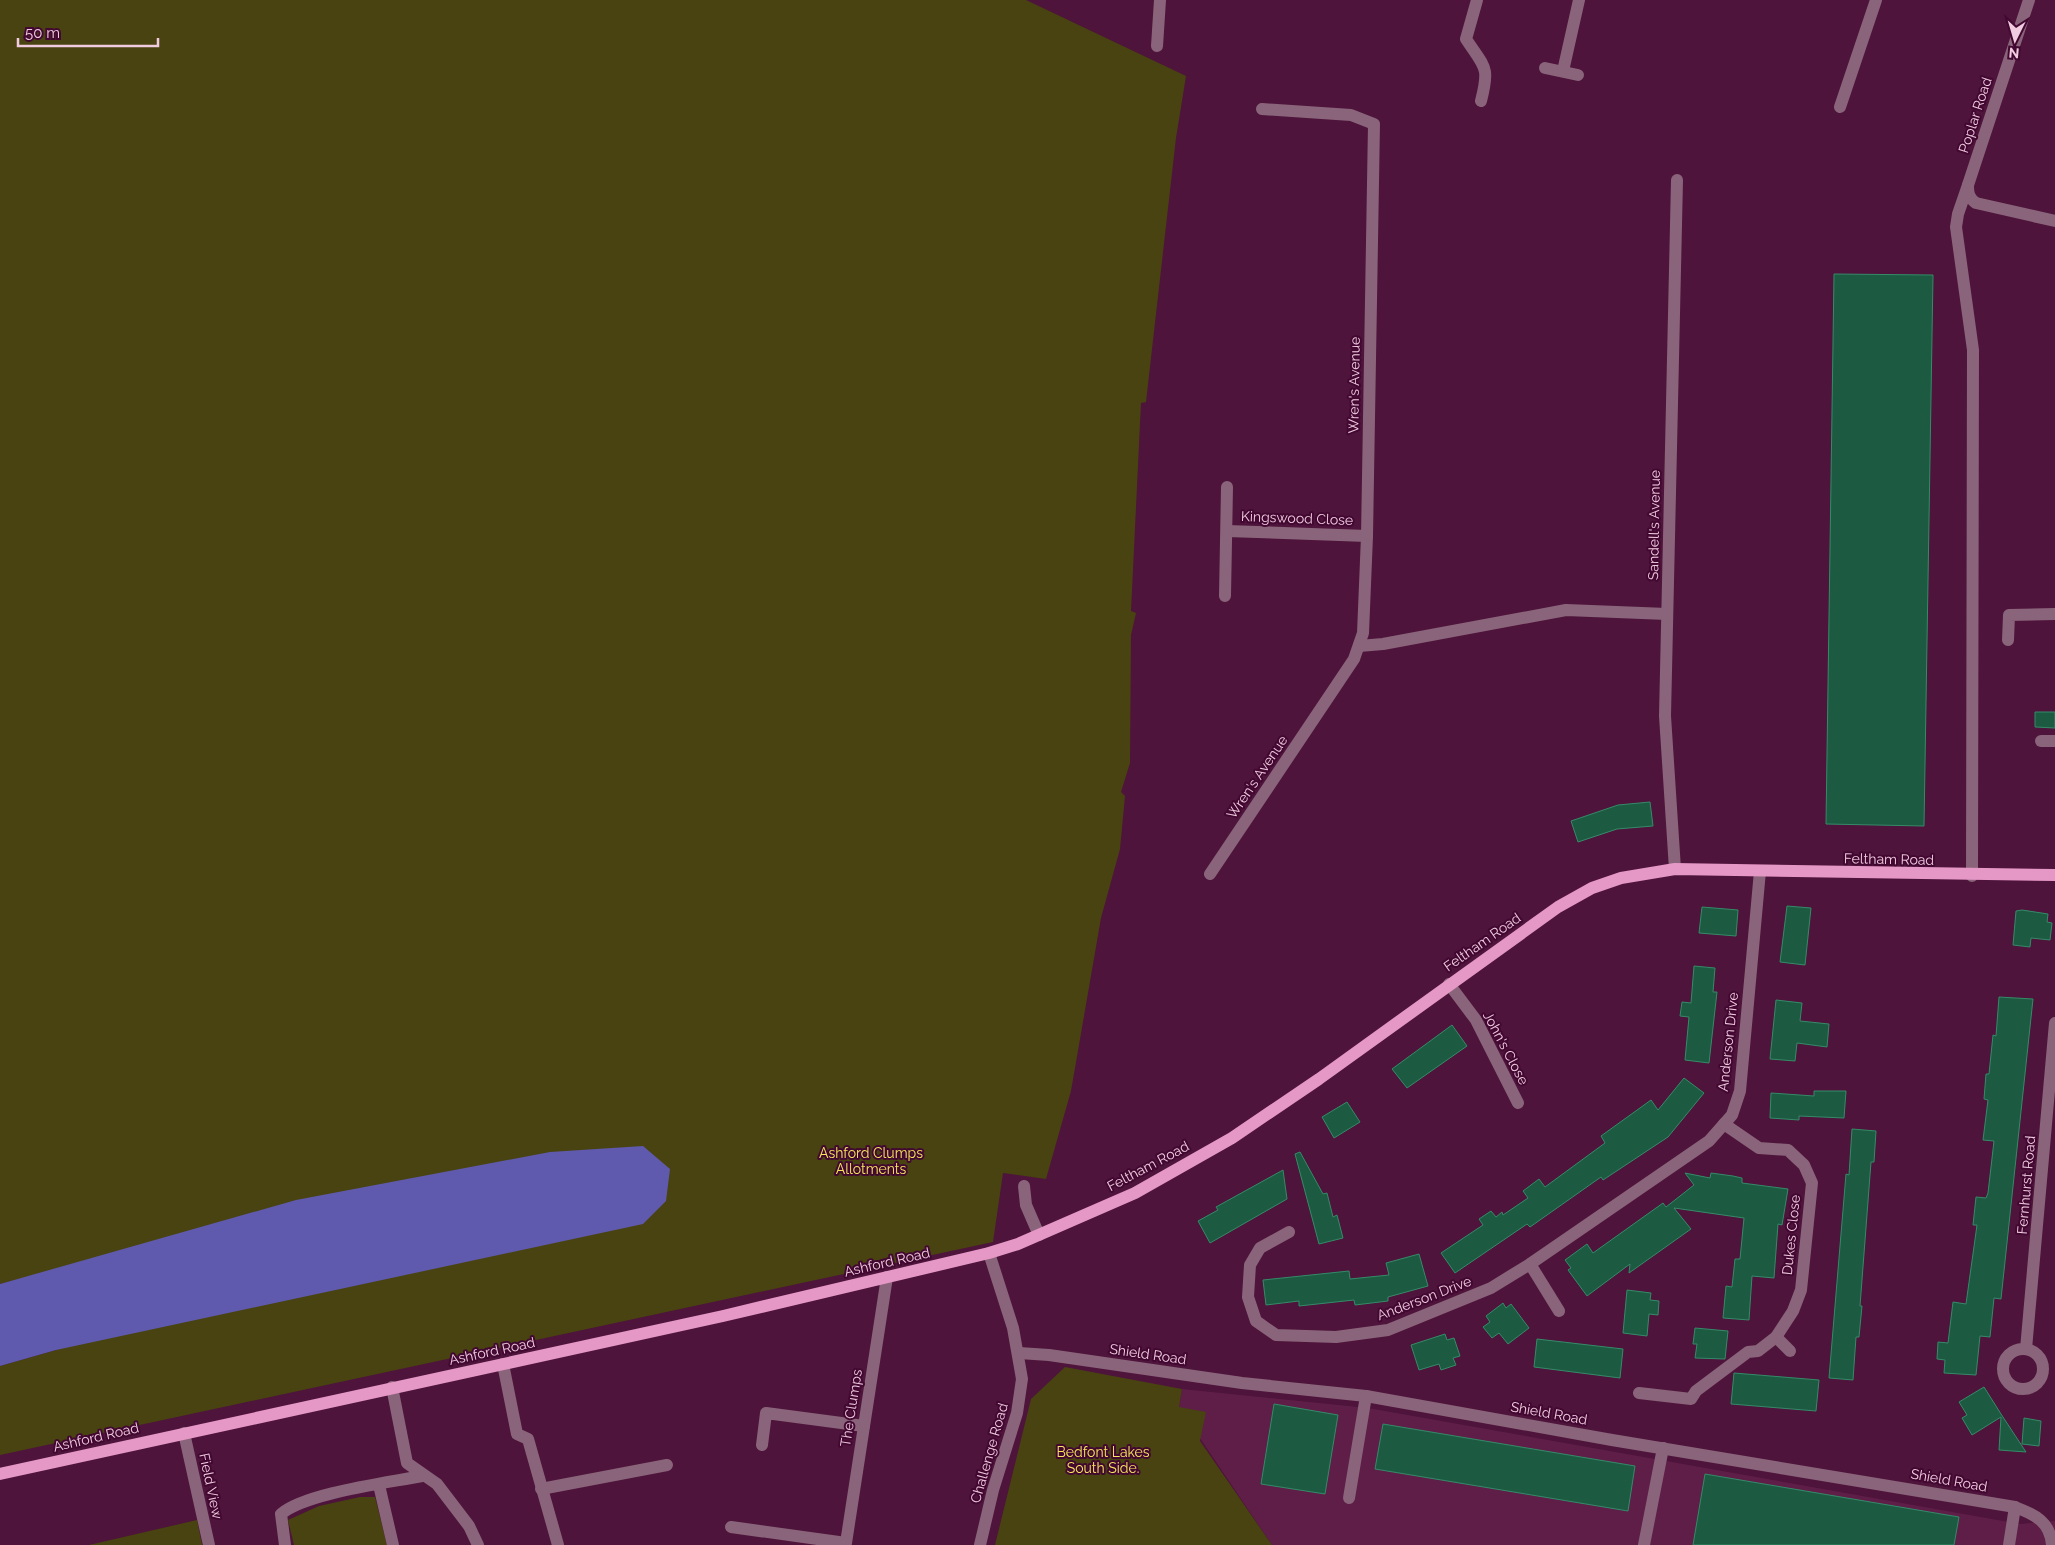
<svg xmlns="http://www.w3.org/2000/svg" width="2055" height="1545" font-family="Raleway,sans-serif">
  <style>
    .built { fill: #5e1e48 }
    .green { fill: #484311 }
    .water { fill: #5f5aad }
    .building { fill: #1c5b42; stroke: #358b68 }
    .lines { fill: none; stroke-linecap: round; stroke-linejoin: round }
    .minor { stroke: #8a647a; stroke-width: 12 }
    .major { stroke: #e597c5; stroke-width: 12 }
    .labels { text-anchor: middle; stroke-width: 4; stroke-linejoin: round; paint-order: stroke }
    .street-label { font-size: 14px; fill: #f1cce0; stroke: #420831 }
    .park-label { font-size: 14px; fill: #f5e75b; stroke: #420831 }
  </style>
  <rect width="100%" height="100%" fill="#4e143b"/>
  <path class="built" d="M1182 1389 1368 1408 2020 1524 2055 1521V1545H1272L1179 1407Z"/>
  <g class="green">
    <path d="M0 0H1026L1186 76 1176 138 1146 402 1141 403 1131 611 1136 613 1131 635 1130 763 1121 792 1125 796 1120 849 1101 918 1071 1091 1046 1179 1003 1173 993 1242 0 1455V1366L56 1350 31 1276 0 1284Z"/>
    <path d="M1065 1367 1182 1389 1179 1407 1206 1412 1200 1441 1272 1545H995L1031 1399Z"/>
    <path d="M360 1497H375L387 1545H294L288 1520 319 1506Z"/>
    <path d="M197 1520 202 1545H89Z"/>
  </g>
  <path class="water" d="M643 1146 670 1169 666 1201 643 1224 56 1350 0 1366V1284L296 1200 550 1152Z"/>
  <g class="building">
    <path d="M1834 274 1933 275 1924 826 1826 824Z"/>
    <path d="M2035 712H2055V728L2035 727Z"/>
    <path d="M1650 802 1653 826 1617 829 1578 842 1571 821 1618 805Z"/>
    <path d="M1787 906 1811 908 1805 965 1780 962Z"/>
    <path d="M1702 907 1738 910 1736 936 1699 933Z"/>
    <path d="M2022 910 2048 914 2047 922 2052 923 2050 940 2031 938 2030 947 2013 945 2016 911Z"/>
    <path d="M1694 966 1715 968 1713 992H1717L1709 1063 1685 1060 1689 1017 1680 1016 1682 1002 1691 1003Z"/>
    <path d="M1999 997 2033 999 2001 1299 1994 1298 1990 1337 1980 1336 1976 1375 1944 1373 1945 1360 1937 1359 1938 1342 1948 1343 1953 1302 1966 1304 1977 1225H1973L1976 1197 1986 1198 1988 1193 1994 1141 1983 1140 1988 1100 1984 1099 1986 1074H1989L1993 1035 1996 1036Z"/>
    <path d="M1776 1000 1802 1003 1800 1021 1829 1024 1827 1047 1797 1043 1795 1061 1770 1059Z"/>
    <path d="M1452 1025 1467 1046 1407 1088 1392 1069Z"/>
    <path d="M1684 1078 1704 1093 1668 1137 1603 1180 1601 1177 1530 1227 1527 1224 1455 1273 1441 1253 1483 1225 1479 1219 1491 1211 1496 1217 1502 1212 1503 1215 1528 1198 1523 1191 1539 1179 1545 1187 1605 1143 1601 1136 1651 1100 1658 1110Z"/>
    <path d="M1814 1091H1846L1844 1118 1799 1116V1120L1770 1118 1771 1093 1814 1096Z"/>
    <path d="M1347 1102 1360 1122 1334 1138 1322 1117Z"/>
    <path d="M1852 1129 1876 1131 1874 1162H1871L1860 1306H1862L1859 1337H1856L1853 1380 1829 1378 1846 1174 1849 1175Z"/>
    <path d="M1300 1152 1323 1194 1327 1193 1333 1217 1337 1215 1343 1238 1319 1244 1295 1154Z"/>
    <path d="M1283 1170 1287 1199 1210 1243 1198 1221 1218 1210 1216 1207Z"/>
    <path d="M1685 1173 1710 1178 1711 1173 1733 1176 1742 1178V1183L1788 1189 1782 1225 1778 1224 1774 1278 1752 1276 1749 1320 1723 1318 1726 1286 1732 1287 1735 1259H1740L1744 1218 1674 1208 1691 1229 1629 1273 1630 1264 1587 1296 1568 1270 1571 1268 1565 1260 1587 1244 1593 1253 1663 1203 1666 1207 1694 1185Z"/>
    <path d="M1419 1254 1428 1286 1388 1297V1301L1355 1305 1354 1300 1299 1306V1301L1266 1305 1263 1280 1349 1271 1350 1279 1389 1275 1386 1263Z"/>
    <path d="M1627 1290 1651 1293 1650 1300 1659 1301 1658 1315 1649 1314 1647 1336 1623 1333Z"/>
    <path d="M1503 1303 1506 1308 1511 1304 1529 1328 1508 1344 1499 1333 1492 1338 1483 1327 1490 1322 1486 1316Z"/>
    <path d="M1695 1328 1728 1331 1725 1359 1695 1358 1697 1344H1693Z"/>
    <path d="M1445 1334 1447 1340 1454 1338 1460 1356 1453 1358 1456 1365 1441 1370 1439 1364 1419 1370 1411 1345Z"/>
    <path d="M1537 1339 1623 1349 1620 1378 1534 1367Z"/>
    <path d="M1734 1373 1819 1380 1816 1411 1731 1404Z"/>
    <path d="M1984 1387 2001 1414 2026 1452 1999 1450 2001 1417 1972 1435 1962 1418 1967 1415 1959 1402Z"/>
    <path d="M1274 1404 1338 1415 1325 1494 1261 1484Z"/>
    <path d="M2024 1418 2041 1421 2039 1446 2022 1444Z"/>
    <path d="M1383 1424 1635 1466 1628 1511 1375 1469Z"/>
    <path d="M1705 1474 1959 1517 1954 1545H1693Z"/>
  </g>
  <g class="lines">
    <g class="minor">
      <path d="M1477 0 1466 39C1485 68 1490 66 1481 101"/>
      <path d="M2029 0 1968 185C1968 194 1969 198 1976 203L2055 221"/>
      <path d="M1157 46 1160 0"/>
      <path d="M1545 68 1578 75"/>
      <path d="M1563 71 1579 0"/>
      <path d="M1840 107 1876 0"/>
      <path d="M1968 185 1958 214 1956 227 1973 350 1972 876"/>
      <path d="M1227 531 1367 536"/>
      <path d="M1225 596 1227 487"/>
      <path d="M2008 640 2009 615 2055 614"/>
      <path d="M1359 646 1383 644 1566 610 1667 614"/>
      <path d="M2041 741H2055"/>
      <path d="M1675 869 1665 716 1677 180"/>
      <path d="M1210 874 1354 659 1363 633 1367 536 1374 124 1351 115 1262 109"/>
      <path d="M1449 984 1476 1020 1518 1103"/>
      <path d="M1024 1186 1026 1205 1039 1235"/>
      <path d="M1289 1232 1260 1248 1250 1265 1248 1297 1256 1321 1276 1335 1336 1337 1388 1330 1491 1288 1530 1264 1709 1141 1732 1115 1740 1091 1760 871"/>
      <path d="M1530 1264 1559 1311"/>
      <path d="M1776 1337 1790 1351"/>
      <path d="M2026 1349 2055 1023"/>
      <circle cx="2023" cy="1369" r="20"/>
      <path d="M1019 1353 1049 1355 1242 1383 1366 1396 1612 1440 2015 1507C2036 1515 2050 1522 2052 1545"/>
      <path d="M503 1364 517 1434 528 1439 558 1545"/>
      <path d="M392 1387 407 1463 437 1484 469 1526 478 1545"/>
      <path d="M1639 1393 1691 1399 1696 1391 1748 1352 1758 1351 1776 1337 1793 1311 1801 1290 1812 1183 1804 1165 1788 1150 1759 1148 1724 1124"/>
      <path d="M184 1433 209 1545"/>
      <path d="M762 1445 766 1413 864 1426"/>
      <path d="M379 1485 393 1545"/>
      <path d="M541 1489 667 1465"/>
      <path d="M1349 1498 1366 1396"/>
      <path d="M731 1527 846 1543 887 1277"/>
      <path d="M285 1545 281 1514C306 1493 387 1483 422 1476"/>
      <path d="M980 1545 993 1490 1017 1413 1022 1379 1013 1328 989 1253"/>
      <path d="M1644 1545 1663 1448"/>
      <path d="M2009 1545 2015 1507"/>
    </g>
    <path class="major" d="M0 1474 723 1316 989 1253 1018 1244 1135 1193 1232 1138 1319 1079 1558 907 1592 888 1621 878 1675 869 2055 875"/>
  </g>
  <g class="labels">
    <g class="street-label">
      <text transform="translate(1975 115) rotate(-72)" y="5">Poplar Road</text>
      <text transform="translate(1354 385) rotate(-89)" y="5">Wren's Avenue</text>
      <text transform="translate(1297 518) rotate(2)" y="5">Kingswood Close</text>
      <text transform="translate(1654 525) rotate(-89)" y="5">Sandell's Avenue</text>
      <text transform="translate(1257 777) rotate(-56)" y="5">Wren's Avenue</text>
      <text transform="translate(1889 859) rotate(1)" y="5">Feltham Road</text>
      <text transform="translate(1482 942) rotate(-35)" y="5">Feltham Road</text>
      <text transform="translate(1728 1042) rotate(-84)" y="5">Anderson Drive</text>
      <text transform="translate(1506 1048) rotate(62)" y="5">John's Close</text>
      <text transform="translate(1148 1166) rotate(-28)" y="5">Feltham Road</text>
      <text transform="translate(2026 1185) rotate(-85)" y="5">Fernhurst Road</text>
      <text transform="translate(1791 1235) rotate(-84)" y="5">Dukes Close</text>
      <text transform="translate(887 1262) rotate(-13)" y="5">Ashford Road</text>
      <text transform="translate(1424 1298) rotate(-21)" y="5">Anderson Drive</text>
      <text transform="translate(492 1351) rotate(-12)" y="5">Ashford Road</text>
      <text transform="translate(1148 1354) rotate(8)" y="5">Shield Road</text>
      <text transform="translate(851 1408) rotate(-81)" y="5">The Clumps</text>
      <text transform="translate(1549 1413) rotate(10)" y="5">Shield Road</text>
      <text transform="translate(96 1437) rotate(-13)" y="5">Ashford Road</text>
      <text transform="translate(989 1453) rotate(-74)" y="5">Challenge Road</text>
      <text transform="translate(1949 1480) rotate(10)" y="5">Shield Road</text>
      <text transform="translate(211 1486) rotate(78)" y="5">Field View</text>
    </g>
    <g class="park-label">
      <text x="871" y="1158">Ashford Clumps<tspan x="871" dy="16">Allotments</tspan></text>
      <text x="1103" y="1457">Bedfont Lakes<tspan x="1103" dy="16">South Side.</tspan></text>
    </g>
  </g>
  <g transform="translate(2015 40) rotate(185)" stroke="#420831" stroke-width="4" paint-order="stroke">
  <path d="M0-4L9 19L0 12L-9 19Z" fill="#f1cce0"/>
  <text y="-8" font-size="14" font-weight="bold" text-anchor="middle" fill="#f1cce0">N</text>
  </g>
  <path d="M18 38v8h140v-8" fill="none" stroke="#f1cce0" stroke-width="2.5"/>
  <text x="25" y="38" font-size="15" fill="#f1cce0" stroke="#420831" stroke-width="4" paint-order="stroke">50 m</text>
</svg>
